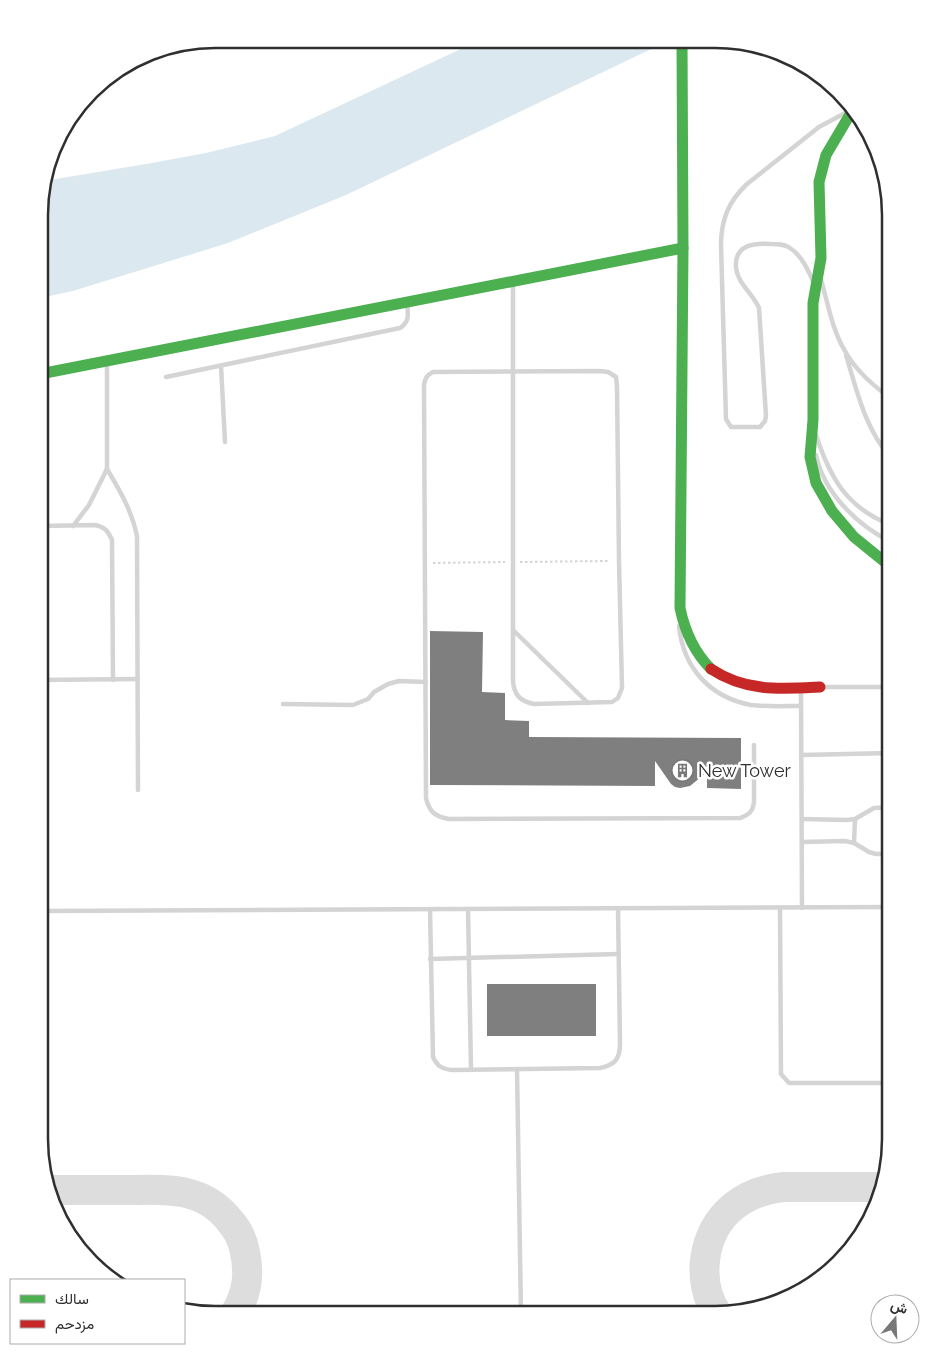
<svg xmlns="http://www.w3.org/2000/svg" width="930" height="1354" font-family="Raleway,Vazirmatn,sans-serif">
  <style>
    .water { fill: #dbe8f0 }
    .lines { fill: none; stroke-linecap: round; stroke-linejoin: round }
    .taxiway { stroke: #ddd; stroke-width: 30 }
    .building { fill: #7f7f7f }
    .path { stroke: #d4d4d4; stroke-width: 2; stroke-dasharray: 2.5 2.5; stroke-linecap: butt }
    .lane { stroke: #d4d4d4; stroke-width: 4.5 }
    .fast { stroke: #4caf50; stroke-width: 11 }
    .jam { stroke: #c62828; stroke-width: 11 }
    .labels { text-anchor: middle; stroke-width: 5; stroke-linejoin: round; paint-order: stroke }
    .poi-label { font-size: 18px; fill: #2f2f2f; stroke: #fff; text-anchor: start }
    .rim { fill: none; stroke: #2f2f2f; stroke-width: 2.5 }
  </style>
  <rect width="100%" height="100%" fill="#fff"/>
  <path class="water" d="M480 40H670L346 195 228 243 73 291 40 298V191L44 181 146 164 206 153 275 136Z"/>
  <g class="lines">
    <g class="taxiway">
      <path d="M50 1190C75 1190 99 1190 123 1190 164 1190 202 1185 230 1221 237 1229 242 1239 244 1248 250 1272 248 1292 235 1314"/>
      <path d="M718 1315C695 1282 702 1231 734 1206 749 1194 765 1189 784 1187H879"/>
    </g>
  </g>
  <g class="building">
    <path d="M430 631 483 632 482 692 505 693V720L529 721V737L741 738V789L707 788V772L690 786 680 788 675 787 671 784 655 761V786L430 785Z"/>
    <rect x="487" y="984" width="109" height="52"/>
  </g>
  <g class="lines">
    <g class="path">
      <path d="M520 562 610 561"/>
      <path d="M433 563 505 562"/>
    </g>
    <g class="lane">
      <path d="M821 280C828 303 832 330 845 351 856 371 873 385 891 399"/>
      <path d="M513 283V681C514 695 520 701 534 704L612 702 618 698 622 688 619 561 617 386 616 377 608 372 600 371 433 372C427 375 425 378 424 385L426 798C429 812 436 817 449 819L740 818C749 815 753 811 754 802V745"/>
      <path d="M814 283C808 270 802 256 790 248 785 244 778 244 771 244 755 243 734 244 736 268 738 284 753 294 759 308L766 416 765 421 760 427H731L726 419 721 245C721 219 729 201 747 184L819 127 847 112"/>
      <path d="M846 355C857 391 865 429 891 458"/>
      <path d="M221 366 225 442"/>
      <path d="M166 377 400 328C410 322 408 314 407 303"/>
      <path d="M816 435C830 478 847 508 891 525"/>
      <path d="M816 455C824 493 857 525 891 542"/>
      <path d="M107 469C120 491 132 511 137 536L138 790"/>
      <path d="M40 526 95 525C105 527 108 531 112 540L113 680"/>
      <path d="M73 526 89 505 107 469V362"/>
      <path d="M679 626C683 667 709 697 751 705 767 707 785 706 801 706"/>
      <path d="M513 630 588 703"/>
      <path d="M39 680 138 679"/>
      <path d="M822 687H891"/>
      <path d="M801 689 802 908"/>
      <path d="M283 704 353 705 368 699 374 692 388 684 399 681 426 682"/>
      <path d="M802 755 891 753"/>
      <path d="M802 819 847 820 855 819 874 808 891 807"/>
      <path d="M802 842 845 841 854 843 869 852 876 854H891"/>
      <path d="M854 843 855 819"/>
      <path d="M780 908 781 1074 789 1083H891"/>
      <path d="M430 909 433 1057C437 1066 442 1069 452 1070L600 1068C615 1065 620 1059 620 1043L618 908"/>
      <path d="M468 909 471 1070"/>
      <path d="M39 911 891 907"/>
      <path d="M430 959 618 954"/>
      <path d="M517 1069 521 1315"/>
    </g>
    <g class="fast">
      <path d="M682 40 683 248 680 608C685 632 694 652 711 669"/>
      <path d="M852 111 826 155 819 182 821 258 813 303V420L810 457 816 483 832 511 854 537 891 567"/>
      <path d="M40 374 683 248"/>
    </g>
    <path class="jam" d="M711 669C746 692 780 689 820 687"/>
  </g>
  <defs>
    <symbol id="building-ring" viewBox="-11 -11 22 22"><circle r="9.5" fill="#fff" stroke="#787878" stroke-width="1.5"/><path d="M-4-6H4V6H1V3H-1V6H-4ZM-2.5-4.3h1.7v1.8h-1.7ZM.8-4.3h1.7v1.8H.8ZM-2.5-1h1.7V.8h-1.7ZM.8-1h1.7V.8H.8Z" fill="#787878"/></symbol>
  </defs>
  <g fill-rule="evenodd">
    <use href="#building-ring" x="670" y="758" width="25" height="25"/>
  </g>
  <g class="labels">
    <g class="poi-label">
      <text x="698" y="777">New Tower</text>
    </g>
  </g>
  <path d="M0 0H930V1354H0ZM215 48H715A167 167 0 0 1 882 215V1139A167 167 0 0 1 715 1306H215A167 167 0 0 1 48 1139V215A167 167 0 0 1 215 48Z" fill="#fff" fill-rule="evenodd"/>
  <path class="rim" d="M215 48H715A167 167 0 0 1 882 215V1139A167 167 0 0 1 715 1306H215A167 167 0 0 1 48 1139V215A167 167 0 0 1 215 48Z"/>
  <rect x="10" y="1279" width="175" height="65" fill="#ffffff" stroke="#acacac"/>
  <rect x="20" y="1295" width="25" height="8" fill="#4caf50" stroke="#acacac"/>
  <text x="55" y="1304" font-size="15" fill="#2f2f2f">سالك</text>
  <rect x="20" y="1320" width="25" height="8" fill="#c62828" stroke="#acacac"/>
  <text x="55" y="1329" font-size="15" fill="#2f2f2f">مزدحم</text>
  <g transform="translate(895 1319) rotate(19)"><circle r="24" fill="#ffffff" stroke="#acacac"/>
  <path d="M0-4L9 19L0 12L-9 19Z" fill="#787878"/>
  <text y="-8" font-size="14" font-weight="bold" text-anchor="middle" fill="#2f2f2f">ش</text>
  </g>
</svg>
